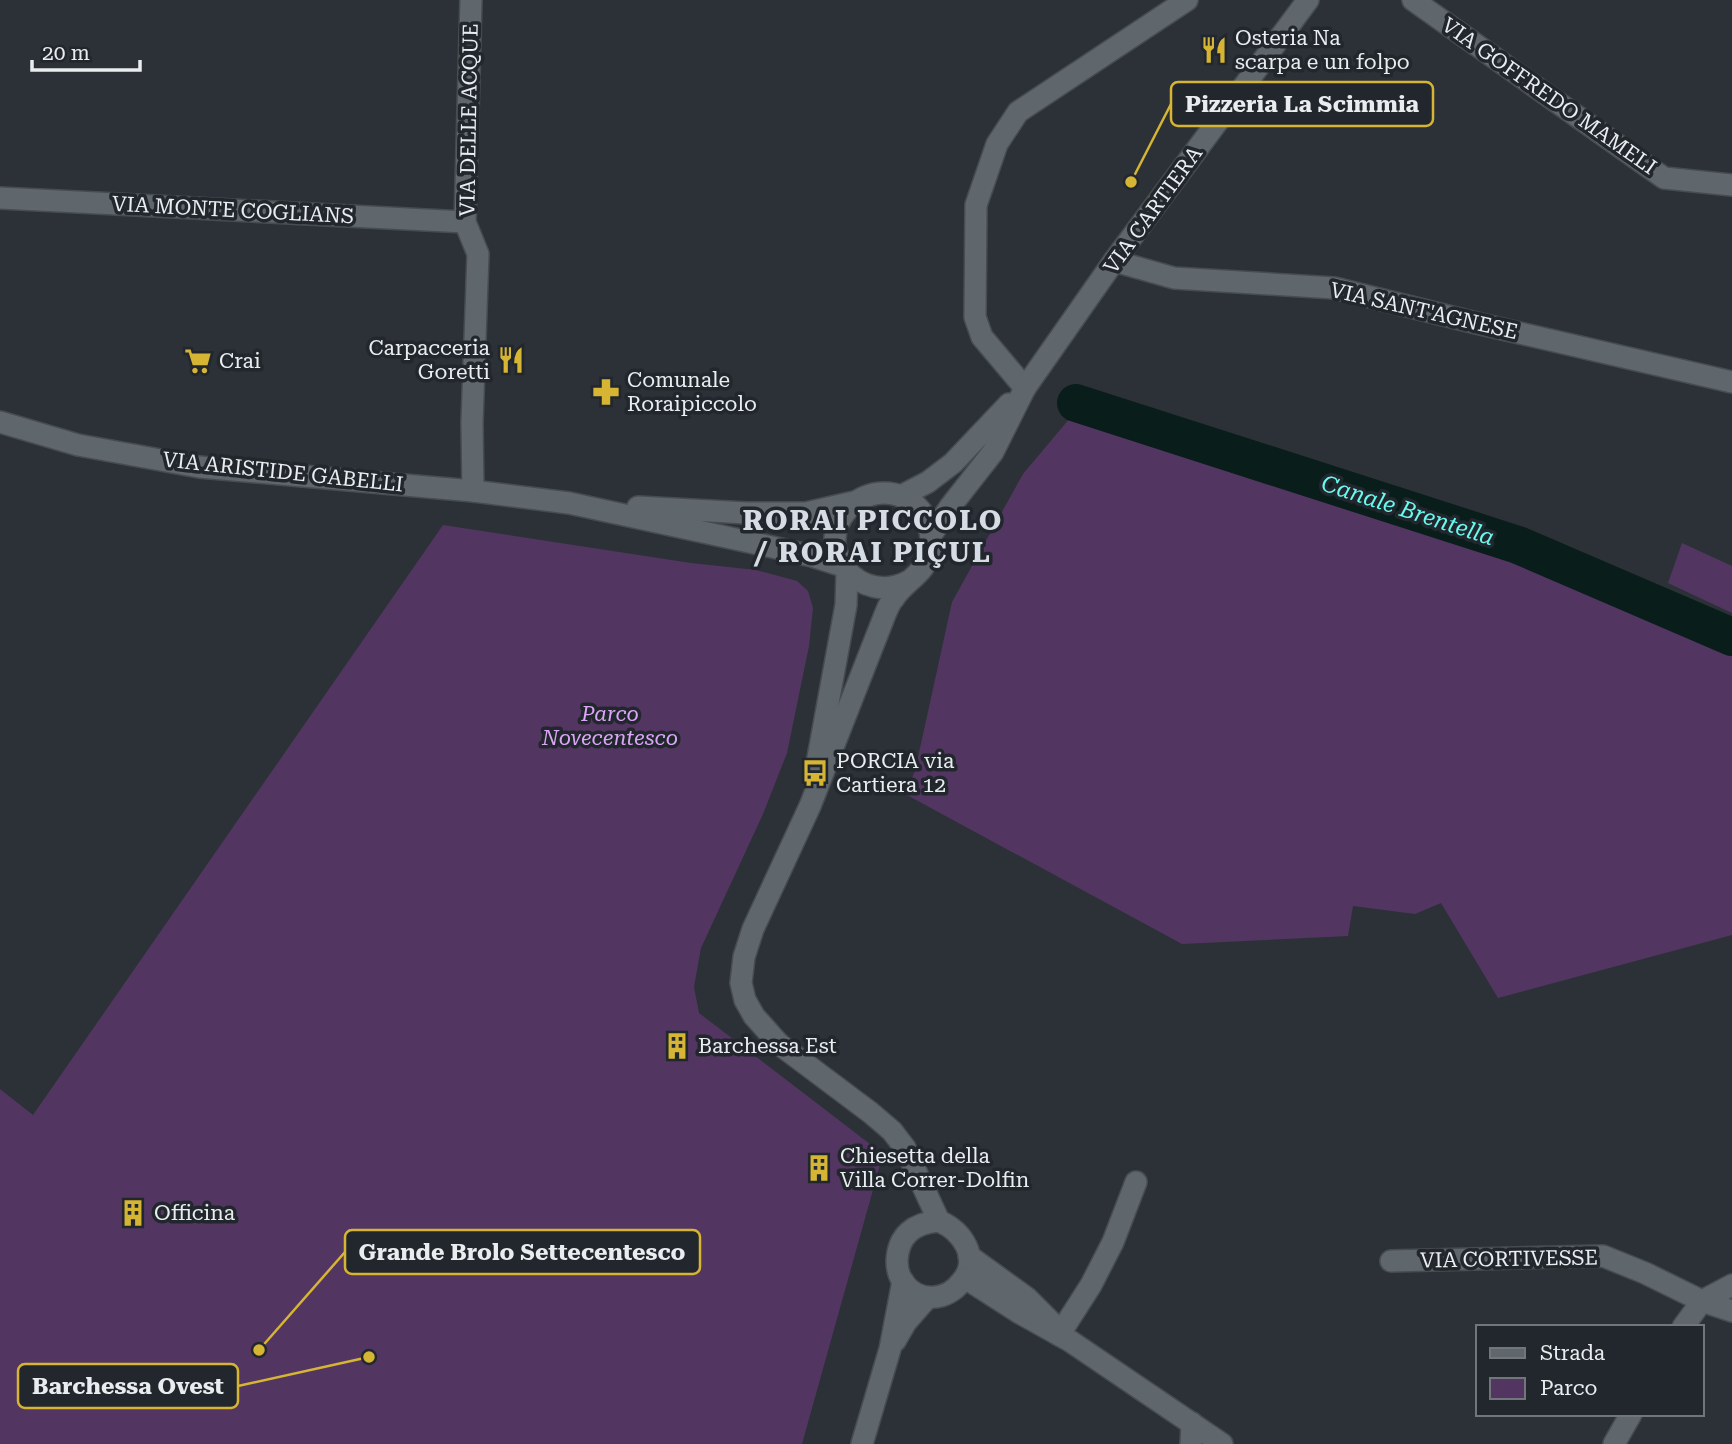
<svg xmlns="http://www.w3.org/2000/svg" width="1732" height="1444" font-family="'Roboto Serif',serif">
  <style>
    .green { fill: #523661 }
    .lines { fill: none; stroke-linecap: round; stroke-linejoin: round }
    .canal { stroke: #091d1b; stroke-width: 38 }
    .street-casing { stroke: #474c50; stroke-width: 24 }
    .secondary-casing { stroke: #474c50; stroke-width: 24 }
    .street { stroke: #5f666c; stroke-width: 21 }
    .secondary { stroke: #5f666c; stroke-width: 21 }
    .labels { text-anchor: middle; stroke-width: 7; stroke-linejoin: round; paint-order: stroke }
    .poi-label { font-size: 21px; fill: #e9edf0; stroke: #22272d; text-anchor: start }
    .street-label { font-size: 21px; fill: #e9edf0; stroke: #22272d }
    .park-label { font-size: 21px; font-style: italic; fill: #dca6f8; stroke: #22272d }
    .water-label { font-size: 23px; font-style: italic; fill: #68fbef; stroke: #22272d }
    .district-label { font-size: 28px; font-weight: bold; letter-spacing: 2px; fill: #d5dce4; stroke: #22272d }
    .leader { fill: none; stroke: #d6b534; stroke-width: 2.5 }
    .callout-dot { fill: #d6b534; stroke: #22272d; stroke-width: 2.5 }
    .callout { fill: #22272d; stroke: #d6b534; stroke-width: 2.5 }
    .callout-label { font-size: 23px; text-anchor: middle; font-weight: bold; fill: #e9edf0 }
  </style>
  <rect width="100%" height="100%" fill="#2c3137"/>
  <g class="green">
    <path d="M1070 418 1491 550 1732 651V935L1498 998 1441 903 1415 914 1353 906 1348 936 1182 944 905 794 915 771 952 602 1023 474Z"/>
    <path d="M443 525 691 563 756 570 797 581 808 591 813 608 809 646 787 753 763 814 701 948 694 987 699 1013 883 1154 802 1444H0V1089L33 1115Z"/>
    <path d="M1682 543 1732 566V613L1668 583Z"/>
  </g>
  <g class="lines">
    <path class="canal" d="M1076 403 1518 545 1732 637"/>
    <defs>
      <g id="street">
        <path d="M471 0 465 222 478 254 472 423 473 491"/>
        <path d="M1413 0 1664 178 1732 185"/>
        <path d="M0 198 465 222"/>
        <path d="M1114 261 1174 278 1334 288 1472 322 1732 382"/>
        <path d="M1025 388 982 337 975 317 976 205 997 144 1018 112 1187 0"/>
        <path d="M1391 1261 1603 1256 1645 1273 1702 1301 1732 1311"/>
        <path d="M1683 1327 1702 1301 1732 1285"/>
        <path d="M1059 1335 1091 1285 1113 1242 1136 1182"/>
        <path d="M1191 1444 1192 1423"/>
        <path d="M1614 1444 1631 1414"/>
      </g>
      <g id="secondary">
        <path d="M0 422 78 445 199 467 473 491 569 503 763 545 812 556 843 566"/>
        <path d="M901 496 928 482 953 463 1009 404"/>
        <path d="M638 507 747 513H806L854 502"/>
        <path d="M931 535 950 507 993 452 1025 388 1114 261 1308 0"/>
        <path d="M909 581C862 607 811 551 847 510 857 499 869 493 884 493 899 493 912 500 921 511 934 529 935 554 920 571 912 580 901 587 894 598 889 603 887 610 884 617L810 806 753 929 744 957 741 983 745 1000 754 1016 779 1044 871 1113 892 1131 905 1148 939 1221"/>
        <path d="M817 763 846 605 847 572"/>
        <path d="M939 1221C962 1231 981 1258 962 1281 947 1301 919 1304 903 1282 899 1276 897 1268 897 1261 898 1235 914 1223 939 1221Z"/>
        <path d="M969 1256 1027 1298 1051 1322"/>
        <path d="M965 1278 1018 1312 1070 1341 1222 1444"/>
        <path d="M895 1341 906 1322 927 1298"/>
        <path d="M862 1444 890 1349 903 1281"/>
      </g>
    </defs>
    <use href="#street" class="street-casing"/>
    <use href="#secondary" class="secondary-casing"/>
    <use href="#street" class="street"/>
    <use href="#secondary" class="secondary"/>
  </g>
  <defs>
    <symbol id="restaurant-bare" viewBox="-9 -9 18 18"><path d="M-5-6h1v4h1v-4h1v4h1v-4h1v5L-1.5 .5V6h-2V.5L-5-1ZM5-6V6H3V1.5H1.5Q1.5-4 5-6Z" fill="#d6b534" stroke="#22272d" stroke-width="2.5" paint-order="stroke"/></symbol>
    <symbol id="supermarket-bare" viewBox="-9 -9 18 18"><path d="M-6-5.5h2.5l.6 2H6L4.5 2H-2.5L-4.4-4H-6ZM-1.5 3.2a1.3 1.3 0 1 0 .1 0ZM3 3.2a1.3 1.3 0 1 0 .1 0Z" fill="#d6b534" stroke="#22272d" stroke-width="2.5" paint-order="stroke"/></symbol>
    <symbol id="pharmacy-bare" viewBox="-9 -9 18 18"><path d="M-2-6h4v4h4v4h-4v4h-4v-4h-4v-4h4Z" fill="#d6b534" stroke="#22272d" stroke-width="2.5" paint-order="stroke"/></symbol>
    <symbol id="bus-bare" viewBox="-9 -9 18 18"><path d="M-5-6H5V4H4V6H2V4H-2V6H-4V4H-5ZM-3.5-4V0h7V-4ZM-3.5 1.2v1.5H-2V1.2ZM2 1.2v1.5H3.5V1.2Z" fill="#d6b534" stroke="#22272d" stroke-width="2.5" paint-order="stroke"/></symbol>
    <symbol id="building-bare" viewBox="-9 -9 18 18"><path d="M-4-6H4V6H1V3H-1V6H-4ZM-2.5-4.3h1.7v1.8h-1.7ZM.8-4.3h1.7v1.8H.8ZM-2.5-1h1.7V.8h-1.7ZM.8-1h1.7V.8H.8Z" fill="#d6b534" stroke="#22272d" stroke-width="2.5" paint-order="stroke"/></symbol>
  </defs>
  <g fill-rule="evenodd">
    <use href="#restaurant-bare" x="1195" y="31" width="38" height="38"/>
    <use href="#restaurant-bare" x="492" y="341" width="38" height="38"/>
    <use href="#supermarket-bare" x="179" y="342" width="38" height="38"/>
    <use href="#pharmacy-bare" x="587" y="373" width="38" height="38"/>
    <use href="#bus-bare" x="796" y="754" width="38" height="38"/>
    <use href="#building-bare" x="658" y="1027" width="38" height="38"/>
    <use href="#building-bare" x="800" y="1149" width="38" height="38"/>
    <use href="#building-bare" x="114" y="1194" width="38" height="38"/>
  </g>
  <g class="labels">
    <g class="poi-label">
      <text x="1235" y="45">Osteria Na<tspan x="1235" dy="24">scarpa e un folpo</tspan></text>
      <text x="490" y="355" text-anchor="end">Carpacceria<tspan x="490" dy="24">Goretti</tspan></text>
      <text x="219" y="368">Crai</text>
      <text x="627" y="387">Comunale<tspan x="627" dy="24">Roraipiccolo</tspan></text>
      <text x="836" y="768">PORCIA via<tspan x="836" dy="24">Cartiera 12</tspan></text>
      <text x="698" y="1053">Barchessa Est</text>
      <text x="840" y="1163">Chiesetta della<tspan x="840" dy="24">Villa Correr-Dolfin</tspan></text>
      <text x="154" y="1220">Officina</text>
    </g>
    <g class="street-label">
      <text transform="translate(1549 96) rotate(35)" y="7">VIA GOFFREDO MAMELI</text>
      <text transform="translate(469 120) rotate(-89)" y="7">VIA DELLE ACQUE</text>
      <text transform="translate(233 210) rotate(3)" y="7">VIA MONTE COGLIANS</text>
      <text transform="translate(1153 210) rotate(-54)" y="7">VIA CARTIERA</text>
      <text transform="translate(1424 311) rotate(13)" y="7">VIA SANT'AGNESE</text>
      <text transform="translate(283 472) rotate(6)" y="7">VIA ARISTIDE GABELLI</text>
      <text transform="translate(1509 1259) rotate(-1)" y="7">VIA CORTIVESSE</text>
    </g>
    <g class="park-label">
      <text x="610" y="721">Parco<tspan x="610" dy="24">Novecentesco</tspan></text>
    </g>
    <g class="water-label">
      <text transform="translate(1408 510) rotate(18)" y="8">Canale Brentella</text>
    </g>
    <g class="district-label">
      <text x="873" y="530">RORAI PICCOLO<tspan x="873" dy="32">/ RORAI PIÇUL</tspan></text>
    </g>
  </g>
  <path class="leader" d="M1131 182L1171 104M259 1350L345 1252M369 1357L238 1386"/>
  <g class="callout-dot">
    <circle cx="1131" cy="182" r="7"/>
    <circle cx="259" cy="1350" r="7"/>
    <circle cx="369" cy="1357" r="7"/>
  </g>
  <g class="callout">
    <rect x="1171" y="82" width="262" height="44" rx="7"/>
    <rect x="345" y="1230" width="355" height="44" rx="7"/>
    <rect x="18" y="1364" width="220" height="44" rx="7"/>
  </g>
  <g class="callout-label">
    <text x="1302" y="112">Pizzeria La Scimmia</text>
    <text x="522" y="1260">Grande Brolo Settecentesco</text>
    <text x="128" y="1394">Barchessa Ovest</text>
  </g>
  <rect x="1476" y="1325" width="228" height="91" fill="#22272d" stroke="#72767b" stroke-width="2"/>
  <rect x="1490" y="1348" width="35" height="10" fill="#5f666c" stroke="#72767b" stroke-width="2"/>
  <text x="1540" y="1360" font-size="21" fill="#e9edf0">Strada</text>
  <rect x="1490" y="1378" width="35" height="21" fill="#523661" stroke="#72767b" stroke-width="2"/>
  <text x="1540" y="1395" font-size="21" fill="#e9edf0">Parco</text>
  <path d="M32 60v10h108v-10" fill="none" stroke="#e9edf0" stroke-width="3.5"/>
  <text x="42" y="60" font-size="21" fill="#e9edf0" stroke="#22272d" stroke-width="5" paint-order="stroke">20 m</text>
</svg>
